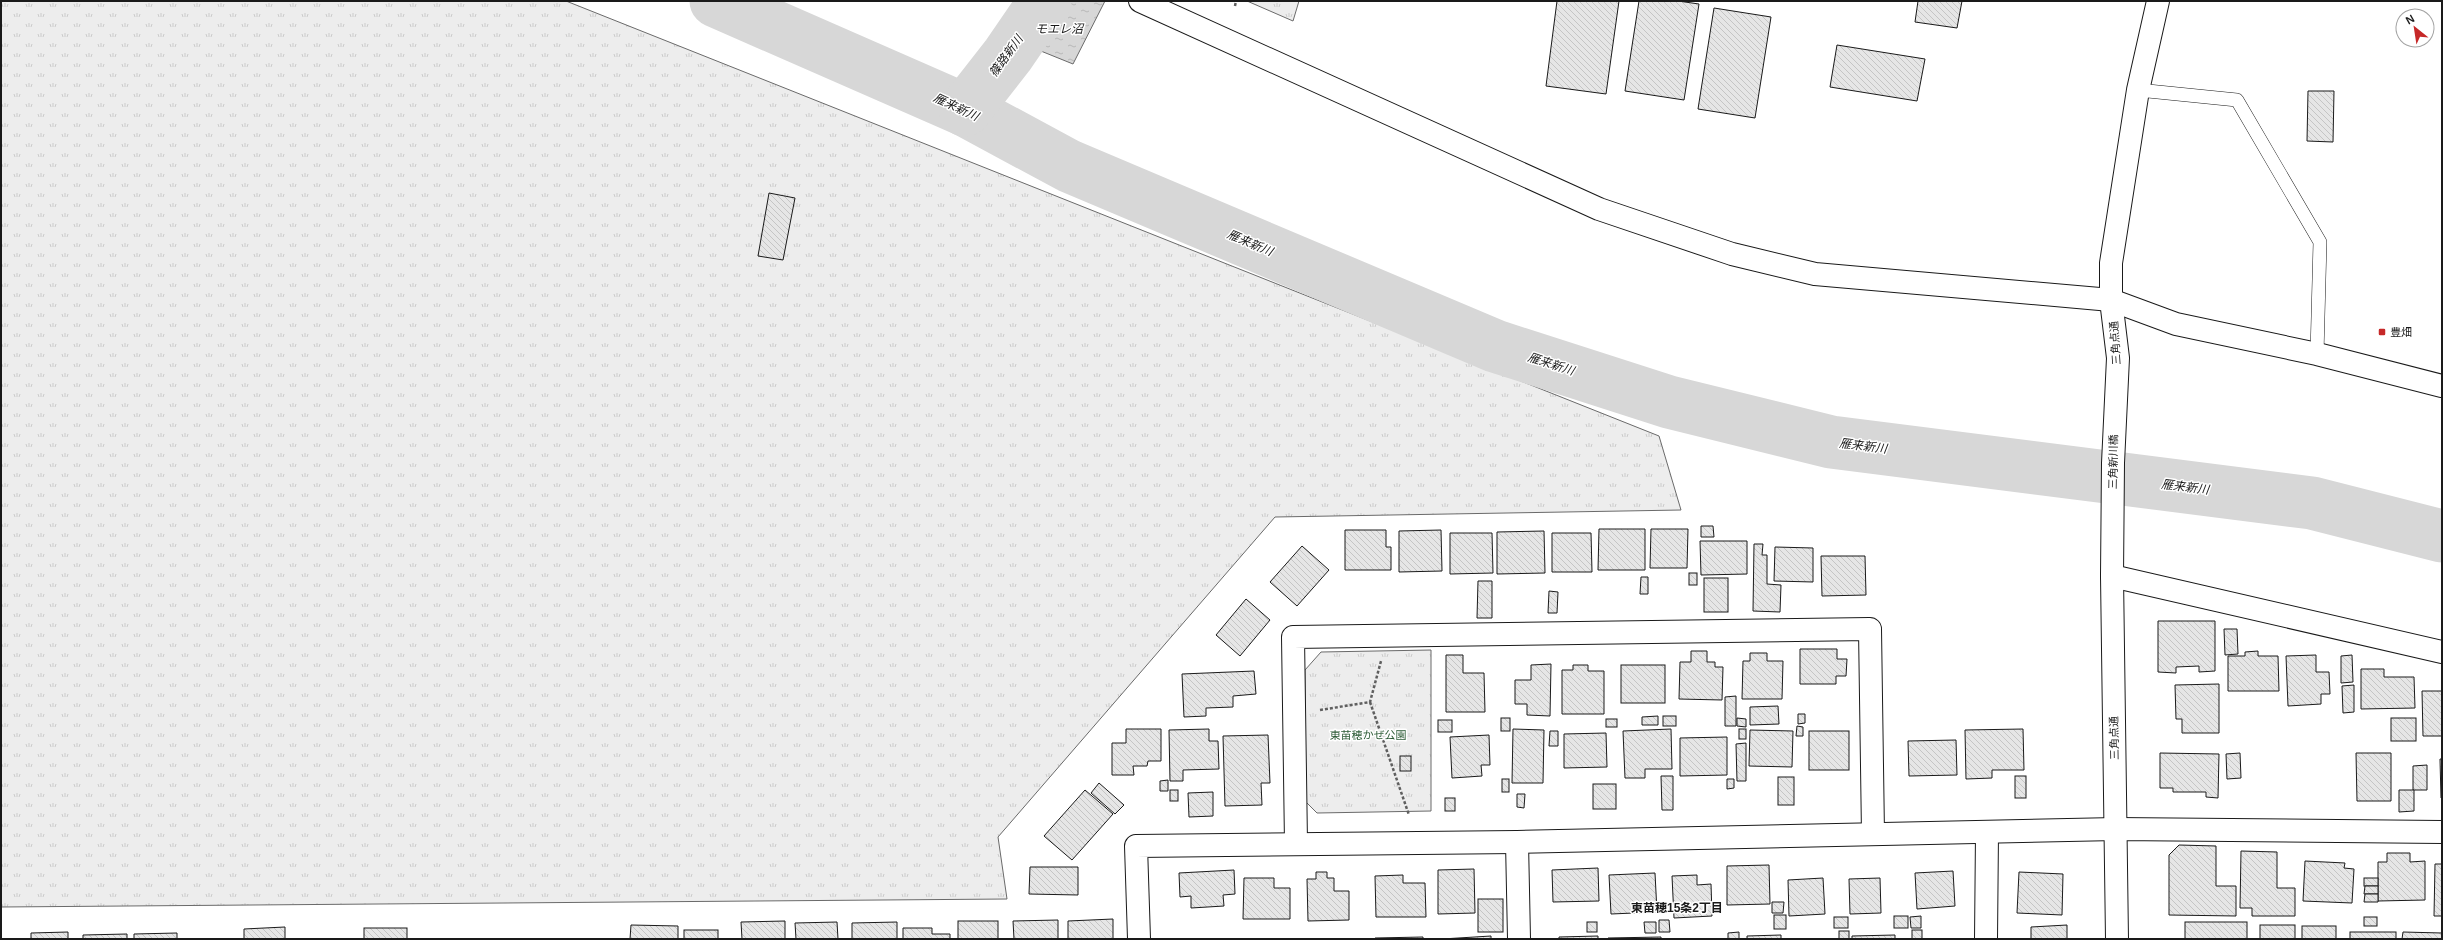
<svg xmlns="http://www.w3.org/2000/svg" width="2443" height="940" font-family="Helvetica,'Noto Sans JP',sans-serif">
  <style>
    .grass { fill: url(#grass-tufts); stroke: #6a6a6a }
    .water { fill: url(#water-ripples); stroke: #6a6a6a }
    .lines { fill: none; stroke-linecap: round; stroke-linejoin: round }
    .river { stroke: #d7d7d7; stroke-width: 53 }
    .building { fill: url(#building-back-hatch); stroke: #1a1a1a }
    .service-casing { stroke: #1a1a1a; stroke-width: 14 }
    .minor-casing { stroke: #1a1a1a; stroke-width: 24 }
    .tertiary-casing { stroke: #1a1a1a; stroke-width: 24 }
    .path { stroke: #5f5f5f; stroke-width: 2.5; stroke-dasharray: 3 2; stroke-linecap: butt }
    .service { stroke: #fff; stroke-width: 13 }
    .minor { stroke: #fff; stroke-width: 22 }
    .tertiary { stroke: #fff; stroke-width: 22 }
    .poi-dot { fill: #c62828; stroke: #fff; stroke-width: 1.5 }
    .labels { text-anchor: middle; stroke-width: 3; stroke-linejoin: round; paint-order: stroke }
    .poi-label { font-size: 11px; fill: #1a1a1a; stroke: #fff; text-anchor: start }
    .street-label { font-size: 11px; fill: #1a1a1a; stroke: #fff }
    .park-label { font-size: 11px; fill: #2b5a34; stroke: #fff }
    .water-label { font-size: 12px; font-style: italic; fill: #1a1a1a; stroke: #fff }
    .neighbourhood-label { font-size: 12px; font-weight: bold; fill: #1a1a1a; stroke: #fff }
  </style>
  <defs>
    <pattern id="grass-tufts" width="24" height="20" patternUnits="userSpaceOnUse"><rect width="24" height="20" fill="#ededed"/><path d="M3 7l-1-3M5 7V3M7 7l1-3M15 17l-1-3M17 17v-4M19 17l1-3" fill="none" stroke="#cbcbcb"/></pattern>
    <pattern id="water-ripples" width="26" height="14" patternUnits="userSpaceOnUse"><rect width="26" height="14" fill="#d7d7d7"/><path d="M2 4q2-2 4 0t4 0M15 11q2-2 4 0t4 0" fill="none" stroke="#b8b8b8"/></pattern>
    <pattern id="building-back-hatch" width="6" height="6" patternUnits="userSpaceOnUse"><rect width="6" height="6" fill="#e6e6e6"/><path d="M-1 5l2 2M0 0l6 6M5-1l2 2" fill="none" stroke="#c5c5c5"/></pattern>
  </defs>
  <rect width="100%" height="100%" fill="#fff"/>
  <g class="grass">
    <path d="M1 1H566L1659 436 1681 510 1275 517 998 837 1007 899 1 907Z"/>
    <path d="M1247 1H1299L1293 21Z"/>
    <path d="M1431 650V811L1317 813 1305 801V670L1321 652Z"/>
  </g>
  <path class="water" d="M1039 1H1105L1073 64 1026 45Z"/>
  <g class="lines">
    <g class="river">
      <path d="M716 1 965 110 1069 166 1495 346 1669 402 1831 442 2312 503 2442 536"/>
      <path d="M965 110 1008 55 1045 1"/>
    </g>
  </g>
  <g class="building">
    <path d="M1557 1H1619L1606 94 1546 86Z"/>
    <path d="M1639 1H1678L1699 4 1684 100 1625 91Z"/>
    <path d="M1918 1H1962L1957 28 1915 22Z"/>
    <path d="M1714 8 1771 17 1755 118 1698 109Z"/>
    <path d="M1837 45 1925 59 1917 101 1830 87Z"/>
    <path d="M2308 91H2334L2333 142 2307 141Z"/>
    <path d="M769 193 795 198 783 260 758 256Z"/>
    <path d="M1701 526H1713L1714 537H1701Z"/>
    <path d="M1599 529H1645V570H1598Z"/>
    <path d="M1651 529H1688L1687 568H1650Z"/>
    <path d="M1345 530H1386V547H1391V570H1345Z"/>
    <path d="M1441 530 1442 571 1399 572V531Z"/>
    <path d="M1544 531 1545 573 1497 574V532Z"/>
    <path d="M1450 533H1492L1493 573 1450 574Z"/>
    <path d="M1552 533H1591L1592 572H1552Z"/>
    <path d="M1700 541H1747V574L1701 575Z"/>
    <path d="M1754 544H1763L1762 555H1767V584L1781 585 1780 612 1753 611Z"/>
    <path d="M1302 546 1329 570 1297 606 1270 582Z"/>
    <path d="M1775 547 1813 548V582L1774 581Z"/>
    <path d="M1821 556H1865L1866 595 1822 596Z"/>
    <rect x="1689" y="573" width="8" height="12"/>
    <path d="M1641 577H1648V594H1640Z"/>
    <rect x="1704" y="578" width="24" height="34"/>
    <path d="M1478 581H1492V618H1477Z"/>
    <path d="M1549 591 1558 592 1557 613H1548Z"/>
    <path d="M1246 599 1270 620 1240 656 1216 635Z"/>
    <path d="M2158 621H2215V671L2199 672V666L2176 667V673L2158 672Z"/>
    <path d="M2224 629H2237L2238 654 2225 655Z"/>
    <path d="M1800 649H1837V659H1847L1846 676H1836V684H1800Z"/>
    <path d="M1691 651H1707V662H1715V667H1723L1722 700 1679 699 1680 662H1691Z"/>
    <path d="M2258 651V656H2278L2279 691H2228V656H2245V652Z"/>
    <path d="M1750 653H1767V661H1783L1782 699H1742L1743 661H1750Z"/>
    <path d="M1446 655H1463V673H1484L1485 712H1446Z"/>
    <path d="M2316 655V672H2329L2330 694H2321V704L2288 706 2286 656Z"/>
    <path d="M2352 655 2353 682 2341 683V656Z"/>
    <path d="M1551 664 1550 716 1527 715V704H1515V680H1531V665Z"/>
    <path d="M1573 665H1588V671H1604V714H1562V670H1573Z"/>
    <rect x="1621" y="665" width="44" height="38"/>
    <path d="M2361 669H2384V677H2414L2415 708 2361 709Z"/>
    <path d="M1254 671 1256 694 1233 696V707L1206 708V716L1184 717 1182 674Z"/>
    <path d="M2219 684V733H2182V719H2176L2175 685Z"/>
    <path d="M2354 685V712L2343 713 2342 686Z"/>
    <path d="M2422 691H2442V736H2423Z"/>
    <path d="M1736 696V726H1725V697Z"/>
    <path d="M1778 706 1779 724 1750 725V707Z"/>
    <path d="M1798 714H1805V723L1798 724Z"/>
    <path d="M1658 716V725H1642V717Z"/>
    <rect x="1663" y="716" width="13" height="10"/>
    <rect x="1501" y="718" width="9" height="13"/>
    <path d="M1737 718 1746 719V727L1737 726Z"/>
    <rect x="2391" y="718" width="25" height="23"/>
    <rect x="1606" y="719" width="11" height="8"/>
    <rect x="1438" y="720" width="14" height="12"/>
    <path d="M1797 726 1803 727V736H1796Z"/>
    <path d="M1126 729H1161V761H1148L1147 766H1133L1134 775H1112V743H1126Z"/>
    <path d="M1209 729V741H1218L1219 769 1183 770V781H1170L1169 730Z"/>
    <path d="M1513 729 1544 730 1543 783H1512Z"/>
    <path d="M1671 729 1672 769H1645V778H1625L1623 731Z"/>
    <rect x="1739" y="729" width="7" height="10"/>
    <path d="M2023 729 2024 770H1992V778L1966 779 1965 730Z"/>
    <path d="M1750 730 1793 731 1792 767 1749 766Z"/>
    <path d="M1550 731H1558V746H1549Z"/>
    <rect x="1809" y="731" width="40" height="39"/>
    <path d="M1606 733 1607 767 1564 768V734Z"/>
    <path d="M1268 735 1270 783H1261L1262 805 1225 806 1223 736Z"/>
    <path d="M1489 735 1490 765H1481L1482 776 1452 778 1450 737Z"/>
    <path d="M1727 737V775L1680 776V738Z"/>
    <path d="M1956 740 1957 775 1909 776 1908 741Z"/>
    <path d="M1746 743V781H1737L1736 744Z"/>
    <path d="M2160 753 2219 754 2218 798 2206 797V792H2173V788H2160Z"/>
    <path d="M2240 753 2241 778 2227 779 2226 754Z"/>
    <path d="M2356 753H2391V801H2357Z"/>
    <rect x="1400" y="756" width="11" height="15"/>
    <path d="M2440 759H2442V798H2441Z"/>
    <path d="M2427 765V790H2413V766Z"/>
    <path d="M1661 776H1673V810H1662Z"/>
    <rect x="2015" y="776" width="11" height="22"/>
    <rect x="1778" y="777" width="16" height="28"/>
    <rect x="1502" y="779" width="7" height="13"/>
    <path d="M1727 779H1734V788L1727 789Z"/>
    <path d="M1168 780V791H1160V781Z"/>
    <path d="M1099 783 1124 805 1115 814 1091 793Z"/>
    <rect x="1593" y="784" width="23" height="25"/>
    <path d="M1085 790 1113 814 1072 860 1044 836Z"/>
    <rect x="1170" y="790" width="8" height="11"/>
    <path d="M2399 790H2414V811L2399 812Z"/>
    <path d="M1213 792V816L1189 817 1188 793Z"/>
    <path d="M1517 794H1525L1524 808 1517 807Z"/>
    <rect x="1445" y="798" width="10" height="13"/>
    <path d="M2179 845 2216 846V886H2236V916L2169 915V855Z"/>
    <path d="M2241 851 2277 852V888H2295V916H2252V908H2240Z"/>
    <path d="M2387 853H2410V862L2425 861V900L2378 901V862H2387Z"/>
    <path d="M2305 861 2345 863 2344 868 2354 869 2352 903 2303 901Z"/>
    <path d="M2435 864H2442V916H2434Z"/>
    <path d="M1769 865 1770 904 1727 905V866Z"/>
    <path d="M1030 867H1078V895L1029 894Z"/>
    <path d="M1598 868 1599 901 1553 902 1552 870Z"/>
    <path d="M1474 869 1475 913 1438 914V870Z"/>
    <path d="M1234 870 1235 894 1223 895 1224 906 1191 908V896L1180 897 1179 873Z"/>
    <path d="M1953 871 1955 906 1917 909 1915 873Z"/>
    <path d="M1316 872H1327V878H1334V891H1349V920L1308 921 1307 879H1316Z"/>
    <path d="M2019 872 2063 874 2062 915 2017 913Z"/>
    <path d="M1655 873 1657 912 1611 914 1609 875Z"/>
    <path d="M1403 875V883H1425L1426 917H1376L1375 876Z"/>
    <path d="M1697 875V885L1711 884 1712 916 1674 918 1672 876Z"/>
    <path d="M1244 878H1274V888H1290V919H1243Z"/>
    <path d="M1823 878 1825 914 1789 916 1788 880Z"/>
    <path d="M1880 878 1881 913 1850 914 1849 879Z"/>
    <rect x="2364" y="878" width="14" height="8"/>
    <path d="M2365 886H2378V894H2364Z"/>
    <path d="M2365 894H2378V902H2364Z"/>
    <rect x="1478" y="899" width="25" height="33"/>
    <path d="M1772 902H1784L1783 913H1772Z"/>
    <rect x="1774" y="915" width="12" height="14"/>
    <rect x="1894" y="916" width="14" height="12"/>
    <path d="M1921 916V928H1911L1910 917Z"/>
    <rect x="1834" y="917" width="14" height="11"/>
    <rect x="2364" y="917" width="13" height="9"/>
    <path d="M1113 919V939H1068V921Z"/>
    <path d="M1058 920V939H1014L1013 921Z"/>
    <path d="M1659 920H1669L1670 932H1659Z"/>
    <path d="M785 921V939H742L741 922Z"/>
    <rect x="958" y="921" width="40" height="18"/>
    <path d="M837 922 838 939H796L795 923Z"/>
    <path d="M897 922V939H852V923Z"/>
    <rect x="1587" y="922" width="10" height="10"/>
    <path d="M1644 922H1656V933H1645Z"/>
    <rect x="2185" y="922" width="62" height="17"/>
    <path d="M631 925 678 926V939H630Z"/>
    <path d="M2067 925V939H2031V927Z"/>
    <rect x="2260" y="925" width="35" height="14"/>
    <rect x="2302" y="926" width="34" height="13"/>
    <path d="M285 927V939H244V929Z"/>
    <rect x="364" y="928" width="43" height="11"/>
    <path d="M903 928H932V934H950V939H903Z"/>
    <rect x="684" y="930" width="34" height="9"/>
    <rect x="1912" y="930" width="10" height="9"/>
    <rect x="1839" y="931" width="10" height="8"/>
    <path d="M68 932V939H31V933Z"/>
    <path d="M1739 932V939H1728V933Z"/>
    <rect x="2350" y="932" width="46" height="7"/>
    <path d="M2403 932 2442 933V939H2402Z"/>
    <path d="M177 933V939H134V934Z"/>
    <path d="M127 934V939H83V935Z"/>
    <path d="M1781 935V939H1747V936Z"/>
    <path d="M1895 935V939H1852V936Z"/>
    <path d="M1491 936V939H1442Z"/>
    <path d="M1598 936V939H1559V937Z"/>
    <path d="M1423 937V939H1375V938Z"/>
    <path d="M1661 937V939H1608V938Z"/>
  </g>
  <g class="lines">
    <defs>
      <path id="service" d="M2138 90 2237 100 2320 242 2317 354"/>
      <g id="minor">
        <path d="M2112 576 2442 652"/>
        <path d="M1517 842 1519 939"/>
        <path d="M1296 843 1293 637 1870 629 1873 834"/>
        <path d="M1139 939 1136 846 1517 842 2116 829 2442 832"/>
        <path d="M1986 939 1987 833"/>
      </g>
      <g id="tertiary">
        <path d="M1140 1 1599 209 1732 254 1815 274 2111 300 2176 324 2317 354 2442 386"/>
        <path d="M2117 939 2112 576 2113 463 2118 358 2111 300V263L2138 90 2158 1"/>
      </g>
    </defs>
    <use href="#service" class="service-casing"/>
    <use href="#minor" class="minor-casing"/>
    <use href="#tertiary" class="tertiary-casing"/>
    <g class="path">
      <path d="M1235 6 1236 1"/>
      <path d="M1370 702 1409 815"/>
      <path d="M1320 710 1370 702 1381 661"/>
    </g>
    <use href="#service" class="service"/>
    <use href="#minor" class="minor"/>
    <use href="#tertiary" class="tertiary"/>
  </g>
  <rect class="poi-dot" x="2378" y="328" width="8" height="8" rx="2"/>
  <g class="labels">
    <g class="poi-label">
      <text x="2390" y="336">豊畑</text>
    </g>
    <g class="street-label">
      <text transform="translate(2115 343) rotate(-94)" y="4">三角点通</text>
      <text transform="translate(2113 462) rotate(-89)" y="4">三角新川橋</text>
      <text transform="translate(2114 738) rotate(-91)" y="4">三角点通</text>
    </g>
    <g class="park-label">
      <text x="1368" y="739">東苗穂かぜ公園</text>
    </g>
    <g class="water-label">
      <text x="1059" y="33">モエレ沼</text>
      <text transform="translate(1006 56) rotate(-54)" y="4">篠路新川</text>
      <text transform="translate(956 107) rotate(25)" y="4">雁来新川</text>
      <text transform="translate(1250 243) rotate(23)" y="4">雁来新川</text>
      <text transform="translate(1551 364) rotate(18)" y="4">雁来新川</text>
      <text transform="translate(1863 446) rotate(7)" y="4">雁来新川</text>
      <text transform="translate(2185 487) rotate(7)" y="4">雁来新川</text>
    </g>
    <g class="neighbourhood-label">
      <text x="1677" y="912">東苗穂15条2丁目</text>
    </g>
  </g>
  <rect width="2443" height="940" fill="none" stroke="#1a1a1a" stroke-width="4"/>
  <g transform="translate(2415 28) rotate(330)"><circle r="19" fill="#ffffff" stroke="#a3a3a3"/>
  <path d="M0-3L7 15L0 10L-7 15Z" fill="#c62828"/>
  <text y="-6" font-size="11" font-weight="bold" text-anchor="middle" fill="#1a1a1a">N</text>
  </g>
</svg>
